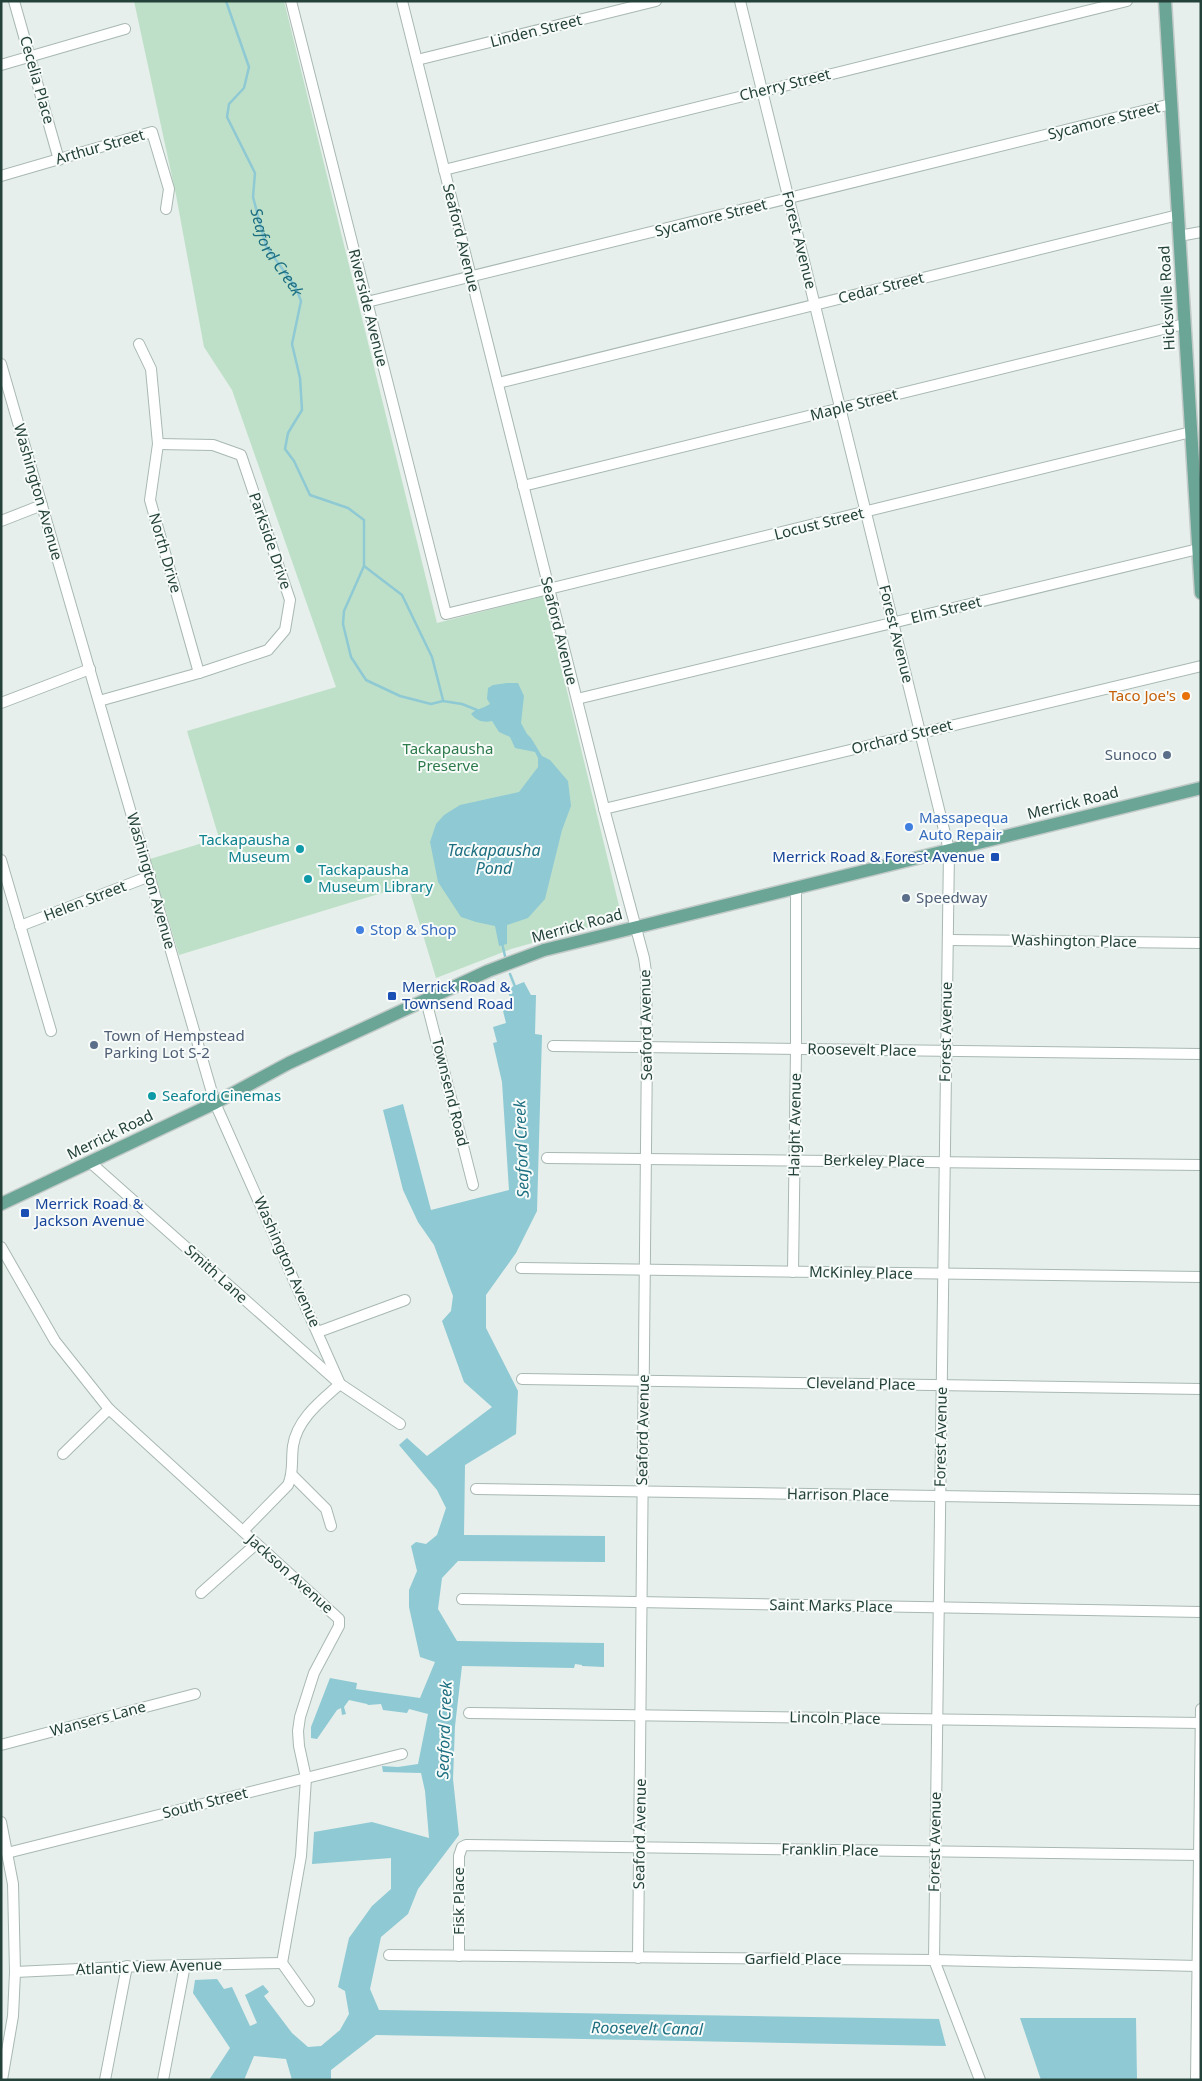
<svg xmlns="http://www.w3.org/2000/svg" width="1202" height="2081" font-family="'Noto Sans',sans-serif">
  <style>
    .green { fill: #bfe0c8 }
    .water { fill: #8ec9d4 }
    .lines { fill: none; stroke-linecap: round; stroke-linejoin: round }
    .stream { stroke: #8ec9d4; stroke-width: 2.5 }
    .minor-casing { stroke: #a8b8b2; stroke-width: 12 }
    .major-casing { stroke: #c2cac8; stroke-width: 15 }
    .minor { stroke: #fff; stroke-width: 10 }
    .major { stroke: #6aa596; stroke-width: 12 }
    .food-dot { fill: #e8710a; stroke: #f7fbf9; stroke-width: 2 }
    .service-dot { fill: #5c6f8a; stroke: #f7fbf9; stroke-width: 2 }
    .shop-dot { fill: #3f7fe0; stroke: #f7fbf9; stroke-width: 2 }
    .culture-dot { fill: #0f9aa8; stroke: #f7fbf9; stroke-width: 2 }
    .transit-dot { fill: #1a4fb4; stroke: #f7fbf9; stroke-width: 2 }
    .labels { text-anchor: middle; stroke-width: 4; stroke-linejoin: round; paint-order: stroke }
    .street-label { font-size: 15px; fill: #24423a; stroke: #f7fbf9 }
    .food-label { font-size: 15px; fill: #c56008; stroke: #f7fbf9; text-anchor: end }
    .park-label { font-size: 15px; fill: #2d7a4b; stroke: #f7fbf9 }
    .service-label { font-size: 15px; fill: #4e5e75; stroke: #f7fbf9; text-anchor: start }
    .shop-label { font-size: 15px; fill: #366cbe; stroke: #f7fbf9; text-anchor: start }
    .culture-label { font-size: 15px; fill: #0d838f; stroke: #f7fbf9; text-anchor: start }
    .transit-label { font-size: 15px; fill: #164399; stroke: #f7fbf9; text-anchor: start }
    .water-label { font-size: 16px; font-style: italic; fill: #1c6f80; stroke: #f7fbf9 }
  </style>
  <rect width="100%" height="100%" fill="#e6efeb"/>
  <path class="green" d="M134 1H284L437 623 544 596 622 918 511 949 436 978 408 885 179 955 150 859 219 838 187 731 336 687 232 390 204 347 176 195Z"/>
  <g class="water">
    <path d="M507 683H518L524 696 521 723 527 734 531 738 542 756 550 760 568 781 571 806 562 830 545 899 528 918 507 925V944L499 946 495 926 476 922 461 917 438 882 430 842 436 824 444 815 460 805 519 792 538 767V758L535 752 515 748 510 737 499 732 492 721C483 723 477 721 471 714 477 708 483 709 490 704L487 699 488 688 493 685Z"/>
    <path d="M524 982 531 995H536L535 1034 542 1035 537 1211 516 1253 486 1295V1328L518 1391 516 1434 465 1465 464 1535 605 1536V1562L458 1561 442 1578 438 1609 457 1641 604 1643V1667L582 1666V1665L575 1664 574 1668 462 1666 455 1726 453 1779 459 1835 418 1889 408 1914 381 1937 370 1989 379 2010 939 2019 946 2046 376 2035 331 2070V2080H292L286 2059 254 2056 244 2080H209L230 2048 193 1993 195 1980 217 1979 224 1989 232 1987 250 2026 257 2023 245 1995 263 1985 269 1992 264 1996 292 2033 308 2047 321 2046 340 2030 349 2014 345 1991 338 1987 349 1938 372 1906 391 1889V1858L312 1864 314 1832 372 1822 429 1838 425 1791 421 1773 383 1772 382 1766 398 1767 418 1764 428 1714 409 1709 407 1713 383 1710 381 1704 368 1705 367 1704 349 1700 344 1707 346 1714 342 1715 341 1708 337 1710 317 1739 311 1738V1727L330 1678 357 1683 356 1689 420 1698 435 1662 420 1657 409 1607V1590L417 1571 411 1546 416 1542 426 1544 437 1535 446 1508 437 1490 399 1445 407 1438 427 1456 492 1407 464 1382 442 1321 451 1311 453 1296 434 1245 418 1222 403 1190 383 1110 403 1104 431 1210 509 1190 502 1082 493 1043 497 1042 493 1027 506 1023 502 1007 512 1003 507 989Z"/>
    <path d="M1020 2018H1136L1137 2080H1041Z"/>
  </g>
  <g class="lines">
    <g class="stream">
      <path id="s1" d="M226 1 249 67 244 88 229 104 227 117 255 173 253 197 266 246 296 288 301 301 292 344 300 378 302 410 288 433 285 449 294 461 310 495 348 508 364 520V566L344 611 343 624 351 657 366 680 400 696 431 704 443 701 462 704 477 710"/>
      <path d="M364 566 402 595 432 657 443 700"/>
      <path d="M502 943 505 956"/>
      <path d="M510 974 516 989"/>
    </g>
    <defs>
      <g id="minor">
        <path d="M14 1 59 160"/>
        <path d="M291 1 446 614 1191 432"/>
        <path d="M402 1 606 816 644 958 646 972 647 1047 638 1958"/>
        <path d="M740 1 949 850 934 1960 980 2080"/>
        <path d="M417 60 656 1"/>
        <path d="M1 65 125 29"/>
        <path d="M444 170 1127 1"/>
        <path d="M1 176 152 132 169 189 166 209"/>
        <path d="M1179 236 1201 232"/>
        <path d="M367 302 1171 104"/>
        <path d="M139 344 151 369 158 444 150 500 199 673"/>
        <path d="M1 364 215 1103 340 1384"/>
        <path d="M498 383 1178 215"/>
        <path d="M523 486 1184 324"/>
        <path d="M1 521 42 505"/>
        <path d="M577 699 1198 549"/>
        <path d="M99 701 199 673 268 650 285 630 290 600 241 455 213 445 158 444"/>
        <path d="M1 703 90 669"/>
        <path d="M604 809 1201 666"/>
        <path d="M1 860 51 1031"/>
        <path d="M20 926 150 876"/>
        <path d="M948 940 1201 943"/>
        <path d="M426 1000 473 1185"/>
        <path d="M553 1046 1201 1054"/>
        <path d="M547 1158 1201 1165"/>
        <path d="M91 1163 340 1384 400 1424"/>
        <path d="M1 1247 55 1341 109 1409 339 1619V1626L314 1673 300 1717 298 1731 299 1746 306 1778 301 1856 282 1963 309 2001"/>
        <path d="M521 1268 1201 1277"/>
        <path d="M793 1272 796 1049V888"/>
        <path d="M318 1332 405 1300"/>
        <path d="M522 1379 1201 1389"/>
        <path d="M63 1454 109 1409"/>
        <path d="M292 1475 326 1509 331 1526"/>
        <path d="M476 1489 1201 1500"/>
        <path d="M243 1531 288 1485C294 1472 291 1460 293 1446 297 1419 321 1401 340 1384"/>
        <path d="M201 1593 256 1544"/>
        <path d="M462 1599 1201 1612"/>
        <path d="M469 1713 1201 1723"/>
        <path d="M1 1745 195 1694"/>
        <path d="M1 1822 13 1884 15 1972 13 2016 2 2080"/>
        <path d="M7 1853 402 1754"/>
        <path d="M389 1955 934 1960 1198 1966"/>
        <path d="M459 1956V1856L462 1847 466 1845 1199 1855"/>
        <path d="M15 1972 143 1966 282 1963"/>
        <path d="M105 2080 127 1966"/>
        <path d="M163 2080 185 1965"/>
        <path d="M1196 2080 1201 1709"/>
      </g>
      <g id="major">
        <path d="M1165 1 1201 593"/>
        <path d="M1 1204 215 1103 289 1063 488 971 544 950 1201 788"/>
      </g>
    </defs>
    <use href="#minor" class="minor-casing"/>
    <use href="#major" class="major-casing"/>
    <use href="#minor" class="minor"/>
    <use href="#major" class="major"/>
  </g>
  <circle class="food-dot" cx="1186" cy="696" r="5"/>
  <g class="service-dot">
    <circle cx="1167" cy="755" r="5"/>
    <circle cx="906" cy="898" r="5"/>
    <circle cx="94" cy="1045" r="5"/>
  </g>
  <g class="shop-dot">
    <circle cx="909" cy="827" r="5"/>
    <circle cx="360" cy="930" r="5"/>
  </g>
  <g class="culture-dot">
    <circle cx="300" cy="849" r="5"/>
    <circle cx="308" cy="879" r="5"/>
    <circle cx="152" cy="1096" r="5"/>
  </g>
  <g class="transit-dot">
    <rect x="990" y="852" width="10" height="10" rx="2.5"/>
    <rect x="387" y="991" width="10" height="10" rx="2.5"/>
    <rect x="20" y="1208" width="10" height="10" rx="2.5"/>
  </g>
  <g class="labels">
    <g class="street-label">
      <text transform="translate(536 31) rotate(-14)" y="5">Linden Street</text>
      <text transform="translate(37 80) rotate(74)" y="5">Cecelia Place</text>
      <text transform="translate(785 85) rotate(-14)" y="5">Cherry Street</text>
      <text transform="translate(1104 121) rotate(-14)" y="5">Sycamore Street</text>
      <text transform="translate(100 147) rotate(-16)" y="5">Arthur Street</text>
      <text transform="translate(711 218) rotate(-14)" y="5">Sycamore Street</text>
      <text transform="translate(461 238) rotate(76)" y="5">Seaford Avenue</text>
      <text transform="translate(799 240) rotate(76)" y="5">Forest Avenue</text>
      <text transform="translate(881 288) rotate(-14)" y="5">Cedar Street</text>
      <text transform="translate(1167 298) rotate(-93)" y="5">Hicksville Road</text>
      <text transform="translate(368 308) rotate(76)" y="5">Riverside Avenue</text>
      <text transform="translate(854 405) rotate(-14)" y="5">Maple Street</text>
      <text transform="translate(38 492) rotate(74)" y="5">Washington Avenue</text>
      <text transform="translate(819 524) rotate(-14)" y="5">Locust Street</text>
      <text transform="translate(270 541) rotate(71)" y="5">Parkside Drive</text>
      <text transform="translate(165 553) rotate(74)" y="5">North Drive</text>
      <text transform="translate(946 610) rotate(-14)" y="5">Elm Street</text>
      <text transform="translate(559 631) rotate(76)" y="5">Seaford Avenue</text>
      <text transform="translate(896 634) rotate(76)" y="5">Forest Avenue</text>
      <text transform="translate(902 737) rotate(-14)" y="5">Orchard Street</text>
      <text transform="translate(1073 803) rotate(-14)" y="5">Merrick Road</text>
      <text transform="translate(151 881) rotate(74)" y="5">Washington Avenue</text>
      <text transform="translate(85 901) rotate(-21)" y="5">Helen Street</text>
      <text transform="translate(577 926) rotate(-15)" y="5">Merrick Road</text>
      <text transform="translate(1074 941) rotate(1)" y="5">Washington Place</text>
      <text transform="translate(646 1025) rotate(-91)" y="5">Seaford Avenue</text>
      <text transform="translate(946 1032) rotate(-89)" y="5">Forest Avenue</text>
      <text transform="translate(862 1050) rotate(1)" y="5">Roosevelt Place</text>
      <text transform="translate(450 1092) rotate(76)" y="5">Townsend Road</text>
      <text transform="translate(795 1125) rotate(-89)" y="5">Haight Avenue</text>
      <text transform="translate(110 1135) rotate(-26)" y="5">Merrick Road</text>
      <text transform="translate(874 1161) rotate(1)" y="5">Berkeley Place</text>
      <text transform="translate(287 1262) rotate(66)" y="5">Washington Avenue</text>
      <text transform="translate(861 1273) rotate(1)" y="5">McKinley Place</text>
      <text transform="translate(216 1274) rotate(42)" y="5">Smith Lane</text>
      <text transform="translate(861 1384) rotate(1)" y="5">Cleveland Place</text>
      <text transform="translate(643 1430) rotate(-89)" y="5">Seaford Avenue</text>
      <text transform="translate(941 1437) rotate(-89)" y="5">Forest Avenue</text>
      <text transform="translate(838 1495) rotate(1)" y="5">Harrison Place</text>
      <text transform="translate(290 1574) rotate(42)" y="5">Jackson Avenue</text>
      <text transform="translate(831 1606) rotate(1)" y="5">Saint Marks Place</text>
      <text transform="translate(835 1718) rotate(1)" y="5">Lincoln Place</text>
      <text transform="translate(98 1719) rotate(-15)" y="5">Wansers Lane</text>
      <text transform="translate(205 1803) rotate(-14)" y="5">South Street</text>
      <text transform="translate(640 1834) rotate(-89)" y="5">Seaford Avenue</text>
      <text transform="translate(935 1842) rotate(-89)" y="5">Forest Avenue</text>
      <text transform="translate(830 1850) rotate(1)" y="5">Franklin Place</text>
      <text transform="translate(459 1901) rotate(-90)" y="5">Fisk Place</text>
      <text x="793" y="1964">Garfield Place</text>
      <text transform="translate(149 1967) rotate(-2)" y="5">Atlantic View Avenue</text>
    </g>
    <g class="food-label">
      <text x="1176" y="701">Taco Joe's</text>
    </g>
    <g class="park-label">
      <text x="448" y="754">Tackapausha<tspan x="448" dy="17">Preserve</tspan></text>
    </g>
    <g class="service-label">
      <text x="1157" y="760" text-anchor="end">Sunoco</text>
      <text x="916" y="903">Speedway</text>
      <text x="104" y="1041">Town of Hempstead<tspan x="104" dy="17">Parking Lot S-2</tspan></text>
    </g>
    <g class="shop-label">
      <text x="919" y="823">Massapequa<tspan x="919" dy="17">Auto Repair</tspan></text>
      <text x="370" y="935">Stop &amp; Shop</text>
    </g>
    <g class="culture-label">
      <text x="290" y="845" text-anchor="end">Tackapausha<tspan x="290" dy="17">Museum</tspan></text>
      <text x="318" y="875">Tackapausha<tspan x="318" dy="17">Museum Library</tspan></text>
      <text x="162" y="1101">Seaford Cinemas</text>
    </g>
    <g class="transit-label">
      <text x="985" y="862" text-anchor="end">Merrick Road &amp; Forest Avenue</text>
      <text x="402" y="992">Merrick Road &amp;<tspan x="402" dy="17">Townsend Road</tspan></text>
      <text x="35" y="1209">Merrick Road &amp;<tspan x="35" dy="17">Jackson Avenue</tspan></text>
    </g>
    <g class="water-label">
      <text dy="6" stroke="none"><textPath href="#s1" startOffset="274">Seaford Creek</textPath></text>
      <text x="494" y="856">Tackapausha<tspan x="494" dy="18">Pond</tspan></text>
      <text transform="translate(521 1149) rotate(-92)" y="6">Seaford Creek</text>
      <text transform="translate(444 1730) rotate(-88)" y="6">Seaford Creek</text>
      <text transform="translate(647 2028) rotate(1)" y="6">Roosevelt Canal</text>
    </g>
  </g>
  <rect width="1202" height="2081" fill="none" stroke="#24423a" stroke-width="5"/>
</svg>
